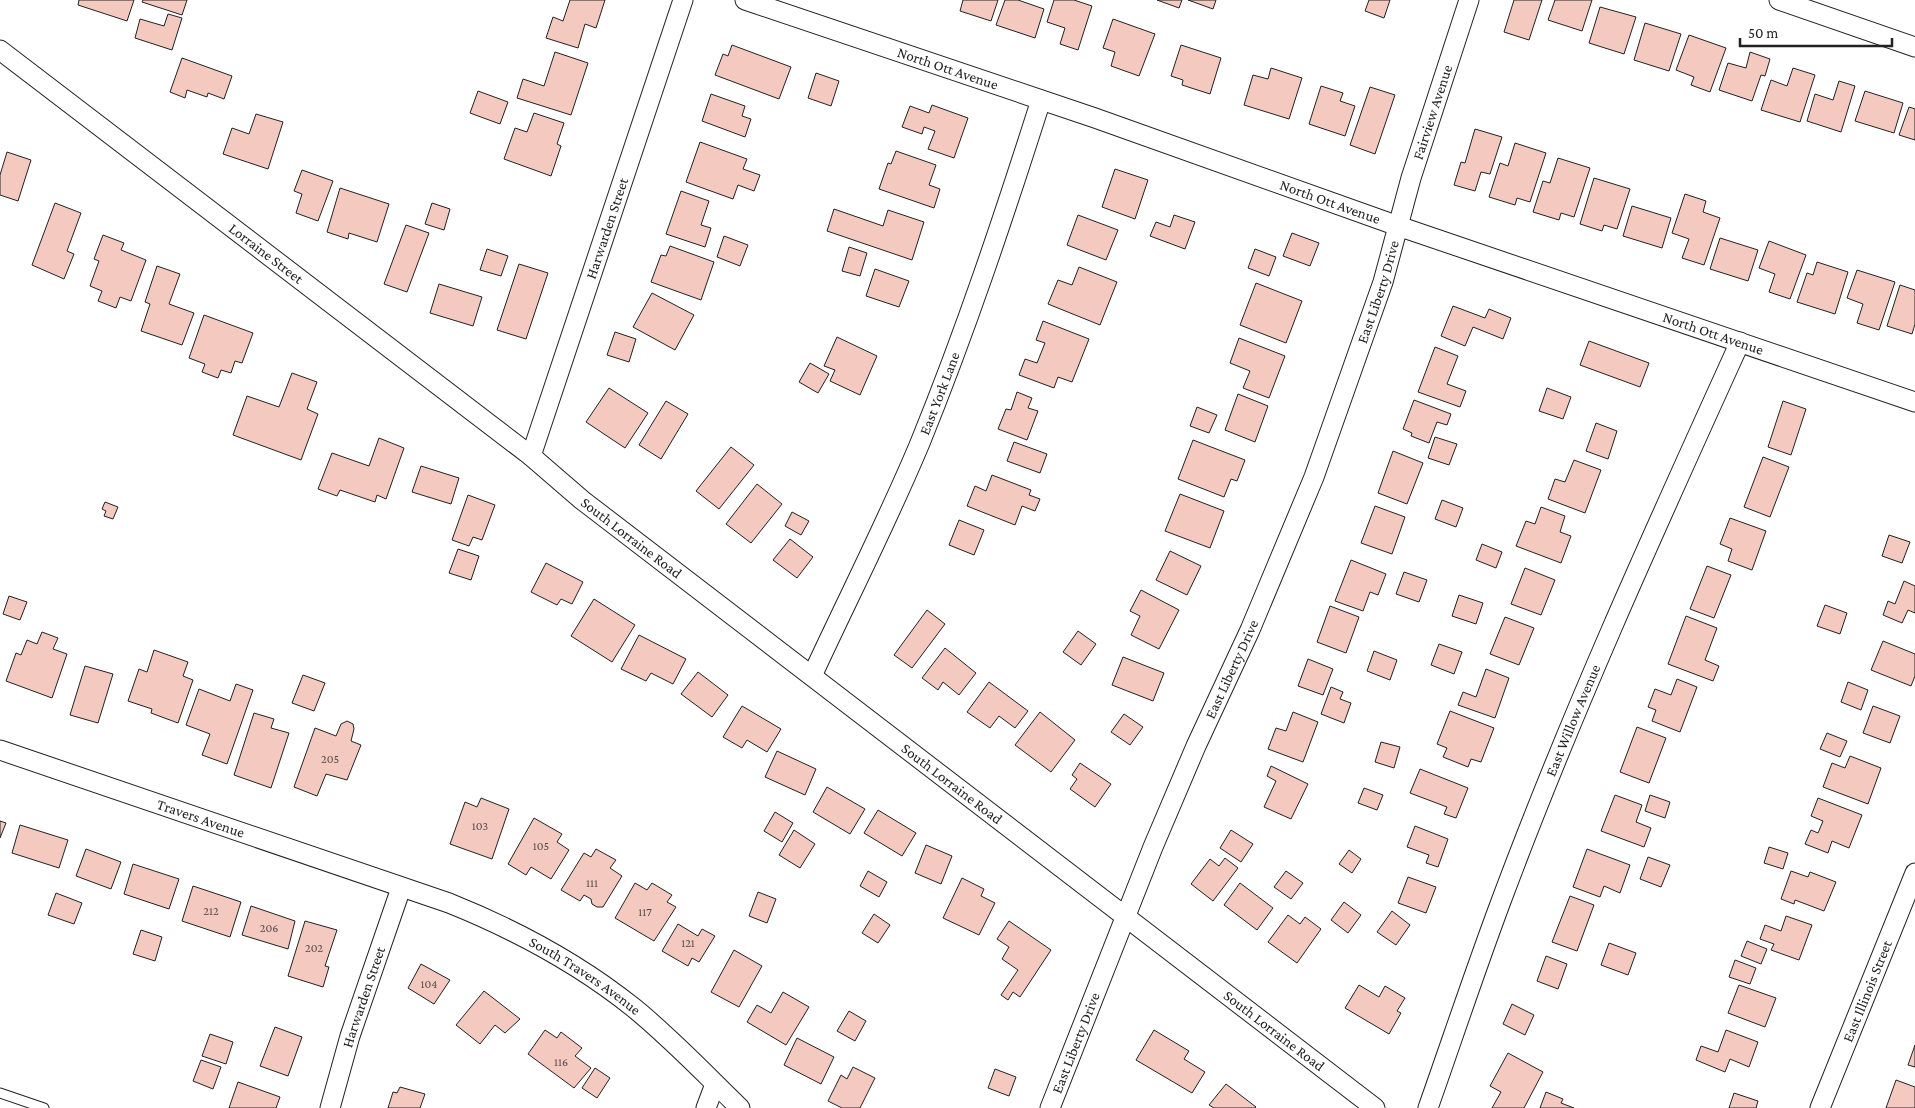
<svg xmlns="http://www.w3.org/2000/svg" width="1915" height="1108" font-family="'Crimson Pro',serif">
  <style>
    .building { fill: #f3c9c0; stroke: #222 }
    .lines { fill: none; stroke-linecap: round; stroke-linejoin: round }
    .service-casing { stroke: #222; stroke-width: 11 }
    .minor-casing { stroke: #222; stroke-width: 21 }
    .service { stroke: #fff; stroke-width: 9 }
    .minor { stroke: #fff; stroke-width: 19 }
    .labels { text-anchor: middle; stroke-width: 4; stroke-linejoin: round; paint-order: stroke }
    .number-label { font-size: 12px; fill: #564c4a }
    .street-label { font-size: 15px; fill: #222; stroke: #fff }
  </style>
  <rect width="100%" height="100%" fill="#fff"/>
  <g class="building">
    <path d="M79 0H134L127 21 78 5Z"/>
    <path d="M143 0H187L182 15 142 2Z"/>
    <path d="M570 0H605L596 28 585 24 578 48 546 38 553 17 563 21Z"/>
    <path d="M963 0H998L991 21 960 11Z"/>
    <path d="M1005 0H1018L1044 9 1035 38 996 25Z"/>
    <path d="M1054 0H1074L1092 6 1078 50 1060 44 1065 28 1047 22Z"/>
    <path d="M1157 0H1182L1179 8Z"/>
    <path d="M1188 0H1216L1213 9Z"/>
    <path d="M1369 0H1390L1384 18 1365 11Z"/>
    <path d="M1514 0H1542L1529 40 1504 32Z"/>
    <path d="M1555 0H1592L1582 31 1548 20Z"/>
    <path d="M1600 7 1636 17 1624 54 1589 43Z"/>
    <path d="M168 14 182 18 172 50 135 38 140 19 164 26Z"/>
    <path d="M1113 19 1155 34 1139 76 1111 66 1115 52 1103 48Z"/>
    <path d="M1645 23 1681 34 1669 71 1634 60Z"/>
    <path d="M1689 35 1726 48 1710 92 1691 85 1694 77 1676 70Z"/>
    <path d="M732 45 791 67 779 99 715 75 723 54 728 56Z"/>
    <path d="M1181 45 1221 58 1210 94 1182 85 1183 80 1171 76Z"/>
    <path d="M555 52 588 63 571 115 517 98 523 79 544 86Z"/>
    <path d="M1750 52 1770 59 1765 76 1761 75 1752 101 1719 90 1728 63 1746 68Z"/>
    <path d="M182 58 232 76 224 99 208 93 207 97 187 90 185 98 170 92Z"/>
    <path d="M1271 68 1302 78 1289 119 1244 105 1253 75 1268 79Z"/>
    <path d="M1793 68 1815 75 1800 122 1761 110 1771 80 1787 86Z"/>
    <path d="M816 73 839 81 831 106 808 98Z"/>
    <path d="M1839 81 1855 86 1841 132 1807 121 1815 94 1833 100Z"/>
    <path d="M1321 86 1343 93 1340 101 1355 106 1345 136 1309 124Z"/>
    <path d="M1370 87 1395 95 1375 154 1350 145Z"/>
    <path d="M478 91 508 102 500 124 470 113Z"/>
    <path d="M1865 91 1903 103 1894 133 1855 121Z"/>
    <path d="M711 94 745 106 742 116 751 119 745 137 702 121Z"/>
    <path d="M932 105 968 118 954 158 928 149 935 131 924 127 922 134 902 127 910 106 929 113Z"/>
    <path d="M1909 107 1915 109V140L1899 135Z"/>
    <path d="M534 113 564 123 557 144 561 146 551 176 504 159 515 128 527 132Z"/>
    <path d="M256 114 283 122 268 169 223 154 232 128 249 134Z"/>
    <path d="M1475 129 1502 137 1490 174 1481 172 1475 191 1454 185 1461 162 1465 163Z"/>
    <path d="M700 142 747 159 743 169 760 175 754 191 738 185 733 199 686 182Z"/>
    <path d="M1515 143 1546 153 1530 202 1517 198 1515 205 1489 197 1500 163 1508 166Z"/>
    <path d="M896 151 936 165 929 185 940 189 934 208 879 189 888 163 891 164Z"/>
    <path d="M7 152 31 160 18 201 0 195V175Z"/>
    <path d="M1558 158 1590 168 1574 217 1561 213 1559 220 1533 212 1543 181 1550 183Z"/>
    <path d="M1115 169 1148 180 1135 219 1102 207Z"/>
    <path d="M302 170 333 181 318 221 296 213 302 194 294 191Z"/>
    <path d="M1594 178 1630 189 1617 229 1604 225 1602 231 1580 224Z"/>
    <path d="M340 188 389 204 377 242 349 233 348 239 327 232Z"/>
    <path d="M681 191 709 201 701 225 711 228 705 247 666 234Z"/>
    <path d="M1685 194 1706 201 1703 212 1720 218 1704 265 1682 258 1689 239 1672 233Z"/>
    <path d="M55 203 81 213 67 251 74 254 64 279 32 265Z"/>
    <path d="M432 203 450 209 444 230 425 224Z"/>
    <path d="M1632 206 1671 218 1662 248 1623 236Z"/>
    <path d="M834 209 883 226 888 210 924 222 912 260 827 231Z"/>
    <path d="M1078 215 1118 230 1106 260 1067 245Z"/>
    <path d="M1174 215 1195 222 1185 249 1150 236 1156 222 1170 227Z"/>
    <path d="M406 225 429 233 407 292 384 284Z"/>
    <path d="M1292 233 1319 243 1310 266 1283 256Z"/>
    <path d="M103 235 124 243 121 250 146 260 131 301 120 297 116 308 98 301 102 291 90 286 99 261 94 259Z"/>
    <path d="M724 236 748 245 740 266 717 257Z"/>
    <path d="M1720 238 1758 250 1748 281 1710 269Z"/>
    <path d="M1769 241 1806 255 1790 299 1769 292 1775 274 1759 268Z"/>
    <path d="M670 246 714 262 701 300 651 282 661 255 666 256Z"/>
    <path d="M849 247 867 253 860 276 842 271Z"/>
    <path d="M487 249 508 256 501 276 480 270Z"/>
    <path d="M1255 249 1276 257 1269 276 1248 268Z"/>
    <path d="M1817 262 1848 272 1835 314 1797 302 1807 273 1813 275Z"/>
    <path d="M519 264 548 273 526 339 497 330Z"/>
    <path d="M157 266 180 274 169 304 194 313 182 345 141 331 150 304 145 302Z"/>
    <path d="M1079 267 1117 282 1100 325 1048 304 1058 280 1072 285Z"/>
    <path d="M875 269 909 281 899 307 866 296Z"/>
    <path d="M1857 270 1895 282 1879 330 1857 323 1863 304 1847 298Z"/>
    <path d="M1256 283 1302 301 1286 343 1240 325Z"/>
    <path d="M439 284 482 297 473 326 430 313Z"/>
    <path d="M1900 285 1915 290V324L1912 334 1887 326Z"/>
    <path d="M652 293 694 315 675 350 633 327Z"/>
    <path d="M1453 306 1485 318 1489 309 1511 318 1503 339 1473 327 1465 346 1441 336Z"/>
    <path d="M204 315 253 333 242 363 235 361 231 373 221 370 218 378 202 372 205 364 189 358Z"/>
    <path d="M1043 321 1089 339 1072 382 1058 377 1054 388 1019 375 1025 359 1037 363 1045 343 1036 340Z"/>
    <path d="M615 332 636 339 629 362 607 355Z"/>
    <path d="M837 337 877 356 860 395 830 381 835 370 824 366Z"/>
    <path d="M1239 338 1285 356 1269 398 1243 388 1250 371 1230 363Z"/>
    <path d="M1589 341 1649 363 1640 387 1580 365Z"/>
    <path d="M1435 347 1458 356 1447 384 1466 391 1460 407 1418 392Z"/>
    <path d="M810 363 829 374 818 393 799 382Z"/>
    <path d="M292 373 317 382 307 409 318 414 301 460 233 435 247 396 279 407Z"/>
    <path d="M609 388 648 413 625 448 586 422Z"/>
    <path d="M1547 388 1571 397 1563 419 1539 411Z"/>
    <path d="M1017 392 1032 398 1028 408 1038 411 1027 440 998 429 1006 409 1011 410Z"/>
    <path d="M1238 394 1268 406 1255 442 1225 430Z"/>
    <path d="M1414 400 1451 414 1447 425 1437 422 1429 443 1411 436 1412 433 1403 429Z"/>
    <path d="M666 401 688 414 661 459 639 445Z"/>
    <path d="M1783 401 1806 409 1791 455 1768 447Z"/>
    <path d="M1197 407 1217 415 1209 433 1190 426Z"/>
    <path d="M1596 423 1617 431 1608 459 1586 451Z"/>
    <path d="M1435 437 1457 444 1449 465 1428 458Z"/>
    <path d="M379 438 404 448 386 499 377 495 375 502 340 490 337 496 318 489 332 453 369 466Z"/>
    <path d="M1193 440 1245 460 1237 481 1231 479 1224 497 1178 479Z"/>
    <path d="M1014 442 1047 454 1040 473 1007 461Z"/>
    <path d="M731 447 754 465 719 509 696 491Z"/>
    <path d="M1393 451 1423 463 1407 504 1378 493Z"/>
    <path d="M1763 457 1789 467 1770 517 1744 507Z"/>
    <path d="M1574 460 1601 470 1585 513 1548 499 1555 479 1565 482Z"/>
    <path d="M421 466 459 478 451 504 412 492Z"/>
    <path d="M992 475 1031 490 1029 495 1040 499 1035 511 1022 506 1015 525 967 506 975 486 986 491Z"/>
    <path d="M757 484 782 504 751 543 726 524Z"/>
    <path d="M1180 494 1224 511 1210 548 1165 531Z"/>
    <path d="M468 495 495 505 482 540 473 537 469 546 452 540Z"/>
    <path d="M1442 500 1463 508 1456 527 1435 519Z"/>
    <path d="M105 502 118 507 113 519 104 516 106 511 102 509Z"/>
    <path d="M1375 506 1405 517 1392 554 1361 543Z"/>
    <path d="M1541 507 1565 516 1560 532 1571 536 1561 563 1516 546 1526 521 1535 524Z"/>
    <path d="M792 512 809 521 801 535 785 526Z"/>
    <path d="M1730 518 1766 531 1752 570 1728 561 1732 549 1720 544Z"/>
    <path d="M959 520 984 530 974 555 949 545Z"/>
    <path d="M1889 535 1910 542 1902 563 1882 556Z"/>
    <path d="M790 539 813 557 797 578 773 560Z"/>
    <path d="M1482 544 1502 552 1496 568 1476 560Z"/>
    <path d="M458 549 479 556 471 580 449 573Z"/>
    <path d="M1170 551 1201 566 1187 595 1156 580Z"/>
    <path d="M1351 560 1386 574 1378 595 1370 592 1363 611 1335 601Z"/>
    <path d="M546 563 583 582 572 604 561 599 557 605 531 592Z"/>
    <path d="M1707 566 1731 575 1714 618 1690 609Z"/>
    <path d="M1525 568 1555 580 1541 615 1511 604Z"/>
    <path d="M1404 572 1427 580 1419 602 1396 594Z"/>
    <path d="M1904 581 1915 586V613L1908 610 1902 623 1883 615 1888 601 1895 604Z"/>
    <path d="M1141 590 1179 610 1159 649 1131 635 1140 616 1130 611Z"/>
    <path d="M1459 595 1483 603 1476 624 1452 616Z"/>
    <path d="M9 596 27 602 20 620 3 614Z"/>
    <path d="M594 599 635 625 612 662 571 636Z"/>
    <path d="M1825 605 1847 613 1840 634 1817 626Z"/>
    <path d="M1330 606 1359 617 1346 653 1317 642Z"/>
    <path d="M927 610 945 624 912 668 894 655Z"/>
    <path d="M1686 616 1717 628 1705 660 1719 666 1713 681 1668 664Z"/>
    <path d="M1505 617 1534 628 1519 665 1490 654Z"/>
    <path d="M1078 631 1096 644 1081 665 1063 652Z"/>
    <path d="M42 632 58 638 53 649 67 654 52 698 6 681 16 653 21 655 27 640 37 644Z"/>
    <path d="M639 635 686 659 673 684 651 673 646 681 621 669Z"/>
    <path d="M1883 641 1915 654V676L1911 686 1871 670Z"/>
    <path d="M1439 644 1462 652 1454 674 1431 665Z"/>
    <path d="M945 648 976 673 959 695 943 682 938 690 922 678Z"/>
    <path d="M154 650 188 662 183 676 193 680 178 723 151 713 152 709 128 701 139 669 147 672Z"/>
    <path d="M1374 651 1397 660 1390 680 1367 671Z"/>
    <path d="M1123 657 1164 673 1153 701 1112 685Z"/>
    <path d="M1308 659 1333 669 1323 695 1298 686Z"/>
    <path d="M85 666 113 674 98 723 70 715Z"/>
    <path d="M1486 669 1509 678 1495 718 1458 705 1463 692 1476 697Z"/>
    <path d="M698 672 728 695 712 717 681 694Z"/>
    <path d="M303 675 325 683 314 711 292 703Z"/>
    <path d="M1677 679 1697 687 1680 732 1652 721 1656 710 1648 707 1655 689 1671 695Z"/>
    <path d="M989 682 1028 711 1015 728 999 716 990 728 967 712Z"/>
    <path d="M1848 682 1868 690 1861 710 1841 702Z"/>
    <path d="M236 684 253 690 227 764 202 755 210 734 186 725 199 689 230 701Z"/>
    <path d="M1331 687 1343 692 1340 699 1351 703 1344 723 1321 714Z"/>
    <path d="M742 706 781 729 767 752 747 740 742 748 723 737Z"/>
    <path d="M1873 706 1900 716 1890 743 1863 733Z"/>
    <path d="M1450 711 1494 728 1481 762 1471 759 1468 767 1443 757 1447 748 1437 744Z"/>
    <path d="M1040 712 1075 740 1051 772 1015 745Z"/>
    <path d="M1293 712 1318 722 1303 762 1268 749 1276 728 1286 731Z"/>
    <path d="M254 713 274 719 271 728 289 733 271 788 234 775Z"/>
    <path d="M1124 714 1143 727 1130 745 1111 732Z"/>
    <path d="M347 721 353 724 354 729 351 741 361 745 347 780 326 774 317 796 294 787 315 728 336 736 341 724Z"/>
    <path d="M1637 727 1666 738 1649 783 1620 772Z"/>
    <path d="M1827 733 1847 741 1840 757 1820 749Z"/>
    <path d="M1381 742 1400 747 1394 768 1375 762Z"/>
    <path d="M777 751 816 769 805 795 765 777Z"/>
    <path d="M1850 756 1881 768 1868 804 1823 787 1832 763 1845 768Z"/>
    <path d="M1080 763 1111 784 1095 807 1070 789 1077 779 1072 775Z"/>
    <path d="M1271 766 1308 784 1291 819 1264 807 1276 781 1267 776Z"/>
    <path d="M1420 769 1468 788 1456 818 1444 814 1447 807 1410 793Z"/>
    <path d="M827 787 865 809 850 834 813 812Z"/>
    <path d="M1364 788 1383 795 1377 810 1358 803Z"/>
    <path d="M1615 795 1642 805 1636 822 1651 828 1644 847 1601 831Z"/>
    <path d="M1650 795 1670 802 1665 818 1645 811Z"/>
    <path d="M481 798 509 809 492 859 450 844 465 802 477 807Z"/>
    <path d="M1818 798 1862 815 1849 848 1832 841 1828 853 1805 844 1811 830 1818 833 1823 821 1811 816Z"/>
    <path d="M878 810 916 833 902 856 864 833Z"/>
    <path d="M775 812 793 823 782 842 764 831Z"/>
    <path d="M534 818 562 834 557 842 569 850 551 879 531 867 526 875 508 864Z"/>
    <path d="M0 821 6 823 0 838Z"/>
    <path d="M20 825 68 840 59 868 12 853Z"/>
    <path d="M1415 826 1448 839 1438 867 1426 863 1429 855 1407 847Z"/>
    <path d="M794 830 815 844 800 868 779 855Z"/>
    <path d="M1231 830 1253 844 1241 862 1220 848Z"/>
    <path d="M926 845 952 856 941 884 915 873Z"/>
    <path d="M1769 847 1788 853 1783 869 1764 863Z"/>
    <path d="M86 849 121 862 111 889 76 876Z"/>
    <path d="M596 849 616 860 610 868 622 876 603 907H597L592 904 591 899 584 895 580 901 561 890 584 853 591 857Z"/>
    <path d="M1587 849 1630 865 1620 893 1604 886 1600 897 1573 887Z"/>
    <path d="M1349 850 1361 859 1352 873 1339 864Z"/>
    <path d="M1648 857 1670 865 1661 887 1640 879Z"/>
    <path d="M1225 858 1238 868 1213 901 1191 884 1210 859 1219 866Z"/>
    <path d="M133 864 179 879 169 909 124 894Z"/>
    <path d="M868 871 887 882 879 897 860 886Z"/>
    <path d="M1286 871 1303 883 1291 899 1274 887Z"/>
    <path d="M1791 871 1808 877 1810 872 1836 882 1824 911 1795 900 1794 904 1781 899Z"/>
    <path d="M1408 877 1436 887 1426 913 1398 903Z"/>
    <path d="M962 878 984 889 981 896 995 903 979 935 943 918Z"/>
    <path d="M635 883 647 890 652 883 672 895 667 902 676 907 654 941 615 918Z"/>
    <path d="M1240 883 1273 908 1257 930 1224 905Z"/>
    <path d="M193 886 241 902 230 937 182 921Z"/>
    <path d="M758 892 776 899 767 923 749 916Z"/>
    <path d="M56 893 82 903 74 924 48 915Z"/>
    <path d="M1570 896 1594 905 1577 951 1552 942Z"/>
    <path d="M1344 902 1361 915 1348 933 1331 920Z"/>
    <path d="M251 906 295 921 288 949 242 935Z"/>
    <path d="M1392 911 1410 925 1396 945 1377 932Z"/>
    <path d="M874 914 890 925 878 943 862 933Z"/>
    <path d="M1288 915 1300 924 1305 917 1321 929 1297 963 1268 942Z"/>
    <path d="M1786 916 1812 925 1799 960 1771 950 1774 944 1760 939 1765 925 1781 931Z"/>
    <path d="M305 921 337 930 325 966 329 967 323 987 288 976Z"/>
    <path d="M1009 921 1051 950 1020 997 1013 992 1008 1000 1001 995 1018 970 1002 959 1009 947 997 939Z"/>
    <path d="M678 924 698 936 702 929 715 936 699 962 692 958 688 966 662 951Z"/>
    <path d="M141 930 162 937 155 961 133 954Z"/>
    <path d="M1747 941 1767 949 1761 964 1741 956Z"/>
    <path d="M1609 943 1636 953 1628 975 1601 965Z"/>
    <path d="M734 950 762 966 739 1007 711 992Z"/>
    <path d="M1546 956 1567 964 1558 989 1537 981Z"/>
    <path d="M1735 960 1756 968 1750 984 1729 977Z"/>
    <path d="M421 964 450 980 434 1004 408 988Z"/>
    <path d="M1359 985 1379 997 1385 986 1405 998 1397 1011 1401 1013 1389 1034 1345 1008Z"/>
    <path d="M1739 985 1776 998 1765 1027 1728 1013Z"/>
    <path d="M484 991 520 1019 505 1033 495 1025 480 1044 456 1025Z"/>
    <path d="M783 992 809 1007 786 1045 747 1022 757 1005 771 1013Z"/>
    <path d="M1512 1004 1534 1015 1525 1035 1503 1024Z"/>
    <path d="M849 1011 866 1021 855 1041 837 1031Z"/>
    <path d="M275 1027 302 1037 288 1076 260 1066Z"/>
    <path d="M545 1030 557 1038 561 1032 582 1048 575 1056 591 1068 574 1088 528 1054Z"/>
    <path d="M1154 1030 1189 1051 1184 1059 1205 1072 1192 1093 1136 1060Z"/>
    <path d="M1726 1030 1758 1042 1749 1067 1730 1059 1725 1072 1696 1060 1701 1046 1718 1052Z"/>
    <path d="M210 1034 233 1042 226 1064 202 1056Z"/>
    <path d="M797 1038 834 1057 821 1084 784 1065Z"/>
    <path d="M1915 1045V1067L1908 1065Z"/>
    <path d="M1508 1053 1543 1072 1524 1108H1492L1501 1092 1490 1086Z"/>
    <path d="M201 1060 221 1067 213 1089 193 1081Z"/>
    <path d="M853 1067 875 1078 860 1108H842L828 1101 841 1075 847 1079Z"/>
    <path d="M595 1068 610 1078 597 1098 582 1088Z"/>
    <path d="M995 1069 1016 1077 1009 1096 988 1088Z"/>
    <path d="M1896 1080 1915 1087V1108H1886Z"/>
    <path d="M238 1082 280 1097 276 1108H229Z"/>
    <path d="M1226 1084 1256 1107 1255 1108H1214L1209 1105Z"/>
    <path d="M400 1087 425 1094 420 1108H388L393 1092 397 1093Z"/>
    <path d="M1546 1092 1563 1099 1561 1103 1574 1108H1540Z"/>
    <path d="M1734 1093 1758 1101 1756 1108H1729Z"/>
  </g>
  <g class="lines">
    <defs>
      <path id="service" d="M0 1093 44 1108"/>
      <g id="minor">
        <path id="s1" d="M745 0 1095 118 1398 226 1915 402"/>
        <path d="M1779 0 1915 47"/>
        <path id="s2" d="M0 50 531 456 582 500 1375 1108"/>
        <path id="s3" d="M531 456 683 0"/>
        <path id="s4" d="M812 676C848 598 887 522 920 443 966 330 1004 216 1041 100"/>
        <path id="s5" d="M0 750 449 903C516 930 578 963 634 1008 672 1039 705 1074 740 1108"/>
        <path id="s6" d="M330 1108 350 1036 401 888"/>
        <path d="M706 1108 715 1084"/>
        <path id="s7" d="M1050 1108 1153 847 1196 746 1250 630 1314 477 1383 282 1411 178 1469 0"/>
        <path id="s8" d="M1428 1108C1452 1040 1475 971 1500 904 1571 713 1656 527 1740 342"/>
        <path id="s9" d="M1820 1108 1915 873"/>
      </g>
    </defs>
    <use href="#service" class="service-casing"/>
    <use href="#minor" class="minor-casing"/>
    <use href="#service" class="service"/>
    <use href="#minor" class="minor"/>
  </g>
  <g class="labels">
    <g class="number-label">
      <text x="330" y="763">205</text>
      <text x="480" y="830">103</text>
      <text x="541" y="850">105</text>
      <text x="592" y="887">111</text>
      <text x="211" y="915">212</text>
      <text x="645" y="916">117</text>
      <text x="269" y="932">206</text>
      <text x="688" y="947">121</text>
      <text x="314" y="952">202</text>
      <text x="429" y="988">104</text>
      <text x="561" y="1066">116</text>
    </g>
    <g class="street-label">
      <text dy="5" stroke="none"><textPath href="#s1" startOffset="214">North Ott Avenue</textPath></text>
      <text dy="5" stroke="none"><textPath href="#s7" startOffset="1068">Fairview Avenue</textPath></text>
      <text dy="5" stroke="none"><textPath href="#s1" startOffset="619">North Ott Avenue</textPath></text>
      <text dy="5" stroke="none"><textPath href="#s3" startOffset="240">Harwarden Street</textPath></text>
      <text dy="5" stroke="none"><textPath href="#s2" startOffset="335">Lorraine Street</textPath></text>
      <text dy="5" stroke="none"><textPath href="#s7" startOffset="880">East Liberty Drive</textPath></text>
      <text dy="5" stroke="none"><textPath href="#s1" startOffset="1024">North Ott Avenue</textPath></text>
      <text dy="5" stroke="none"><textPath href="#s4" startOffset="310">East York Lane</textPath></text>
      <text dy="5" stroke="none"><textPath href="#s2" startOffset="798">South Lorraine Road</textPath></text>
      <text dy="5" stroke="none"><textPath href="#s7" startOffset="475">East Liberty Drive</textPath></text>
      <text dy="5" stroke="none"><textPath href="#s8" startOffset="414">East Willow Avenue</textPath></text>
      <text dy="5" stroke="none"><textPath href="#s2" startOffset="1202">South Lorraine Road</textPath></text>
      <text dy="5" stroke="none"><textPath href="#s5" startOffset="212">Travers Avenue</textPath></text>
      <text dy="5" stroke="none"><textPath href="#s5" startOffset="629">South Travers Avenue</textPath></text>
      <text dy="5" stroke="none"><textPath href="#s9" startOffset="126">East Illinois Street</textPath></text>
      <text dy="5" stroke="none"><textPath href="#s6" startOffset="116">Harwarden Street</textPath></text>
      <text dy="5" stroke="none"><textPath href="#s2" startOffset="1608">South Lorraine Road</textPath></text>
      <text dy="5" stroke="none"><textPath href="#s7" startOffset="70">East Liberty Drive</textPath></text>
    </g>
  </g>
  <path d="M1740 38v8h152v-8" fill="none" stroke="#222222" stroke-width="2.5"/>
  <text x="1748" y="38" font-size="15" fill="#222222" stroke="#ffffff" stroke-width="4" paint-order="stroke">50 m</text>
</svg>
